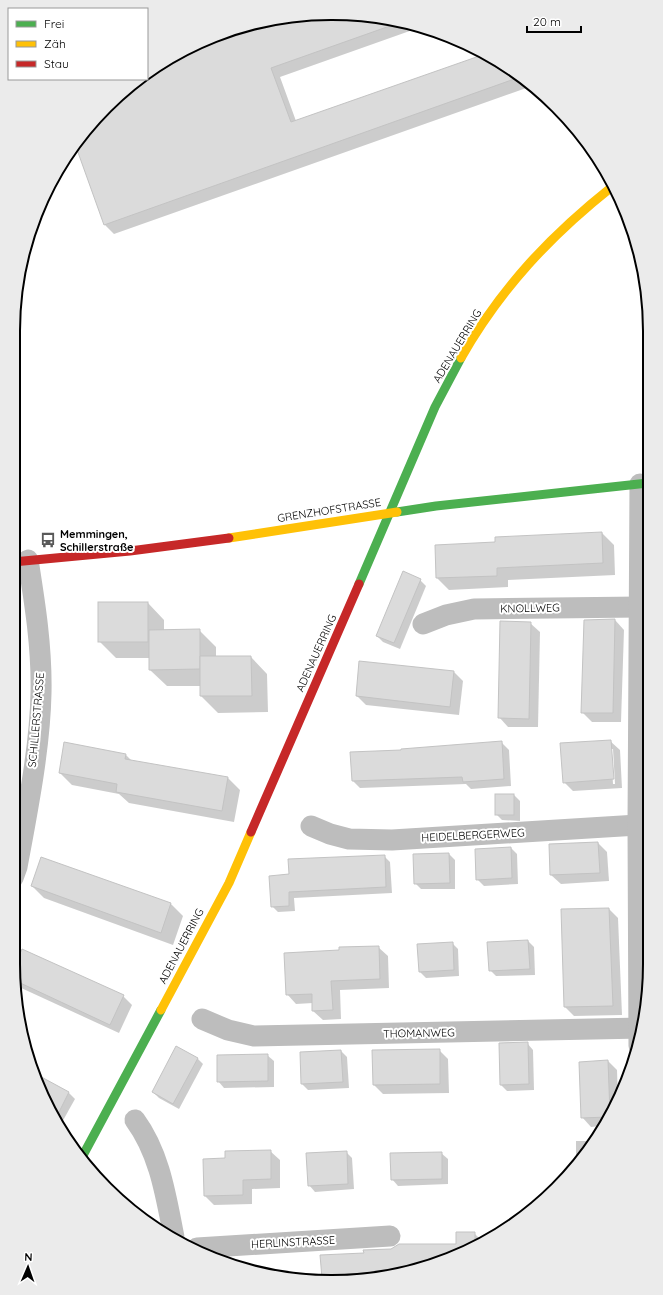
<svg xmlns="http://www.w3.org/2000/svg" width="663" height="1295" font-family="Quicksand,sans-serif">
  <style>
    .shadow { fill: #0003; fill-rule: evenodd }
    .building { fill: #dbdbdb; stroke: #c3c3c3 }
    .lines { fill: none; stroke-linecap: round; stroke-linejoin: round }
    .street { stroke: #bdbdbd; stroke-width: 21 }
    .fast { stroke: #4caf50; stroke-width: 9 }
    .slow { stroke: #ffc107; stroke-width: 9 }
    .jam { stroke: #c62828; stroke-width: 9 }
    .labels { text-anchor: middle; stroke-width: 4; stroke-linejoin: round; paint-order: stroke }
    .street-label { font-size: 11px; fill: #000; stroke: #fff }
    .poi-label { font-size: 11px; font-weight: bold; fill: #000; stroke: #fff; text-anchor: start }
    .rim { fill: none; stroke: #000; stroke-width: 2 }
  </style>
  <rect width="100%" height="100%" fill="#fff"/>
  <g class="shadow">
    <path d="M353 14 421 27 280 77 296 121 486 55 532 86 114 234 105 225 75 143 122 92 140 79H147V74L172 56 229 30 290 16Z"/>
    <path d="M602 533 614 545 615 575 508 580V587L449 590 437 578 496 543Z"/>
    <path d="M420 580 426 586 400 649 383 642 377 636Z"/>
    <path d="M148 603 164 620V631L199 630 216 647V657H251L267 674 268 712 218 713 201 696V686H167L150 670V658H116L99 641Z"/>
    <path d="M615 620 624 630 621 722H592L582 712Z"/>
    <path d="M530 623 540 632 538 727H508L499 717Z"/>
    <path d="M13 664 15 665 17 708H13Z"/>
    <path d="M454 672 463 681 459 715 366 705 357 696Z"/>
    <path d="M610 741 620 750 622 788 573 791 564 782ZM611 749H613L615 784H613Z"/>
    <path d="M501 742 509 750 511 786 471 789 466 784 360 788 353 781 402 751Z"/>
    <path d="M126 755 132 761 228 778 240 790 234 822 129 803 119 794 72 785 60 773Z"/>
    <path d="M514 795 520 801V821L502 820 496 814Z"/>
    <path d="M598 843 607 852 609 881 561 884 551 875Z"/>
    <path d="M511 848 517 854 518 884 484 886 477 879Z"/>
    <path d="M449 854 455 860V889H421L415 883Z"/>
    <path d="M384 856 390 862 392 893 294 898 295 911 278 912 272 906 290 875Z"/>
    <path d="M42 858 171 904 183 916 173 945 44 898 32 886Z"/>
    <path d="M609 909 618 918 622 1015 574 1016 565 1007Z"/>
    <path d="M528 941 534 947 535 975 496 976 490 970Z"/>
    <path d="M452 943 458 949 459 976 426 978 420 972Z"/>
    <path d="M378 947 388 956 389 988 340 990 341 1019 323 1020 313 1011V1003L296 1004 287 994 340 951Z"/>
    <path d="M23 950 123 996 132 1005 119 1033 19 987 16 984 14 969Z"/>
    <path d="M527 1043 533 1050 534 1090 507 1091 501 1085Z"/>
    <path d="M439 1050 448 1059 449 1093 383 1094 374 1085Z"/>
    <path d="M341 1051 347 1057 349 1088 308 1090 302 1084Z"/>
    <path d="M267 1055 274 1061V1087L224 1088 218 1081Z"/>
    <path d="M197 1058 203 1064 179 1109 159 1098 153 1092Z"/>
    <path d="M608 1061 617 1070 618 1102 601 1126 591 1127 582 1117Z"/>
    <path d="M35 1075 69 1093 75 1099 61 1124Z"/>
    <path d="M576 1141H591L576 1161Z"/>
    <path d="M270 1151 280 1160V1188L252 1189V1204L214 1205 205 1196 226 1159Z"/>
    <path d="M346 1152 352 1158 354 1189 315 1192 309 1185Z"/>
    <path d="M441 1153 448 1159V1184L398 1186 392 1179Z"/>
    <path d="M474 1233 483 1242 454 1258 353 1281 323 1278 321 1256 365 1254 457 1245Z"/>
  </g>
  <g class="building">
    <path d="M353 14 401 22 271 68 291 122 485 54 520 77 104 225 75 144 79 137 122 92 140 79H147V74L172 56 229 30 290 16Z"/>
    <path d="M602 532 603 563 497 568V576L436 578 435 545 495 542V537Z"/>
    <path d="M403 571 421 579 394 643 376 636Z"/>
    <rect x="98" y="602" width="50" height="40"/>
    <path d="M615 619 613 713H581L584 620Z"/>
    <path d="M500 621 531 622 529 719 498 718Z"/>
    <path d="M200 629V669L149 670V630Z"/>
    <path d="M200 656H251L252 696H200Z"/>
    <path d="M359 661 454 671 450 707 356 696Z"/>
    <path d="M611 740 614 779 563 783 560 743Z"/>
    <path d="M502 741 504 779 463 782 462 777 352 781 350 752 401 750V749Z"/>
    <path d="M64 742 126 754 125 759 228 777 222 811 116 792 117 784 59 773Z"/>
    <rect x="495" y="794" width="19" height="21"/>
    <path d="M598 842 600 873 550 875 549 844Z"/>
    <path d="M511 847 512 878 476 880 475 849Z"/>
    <path d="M449 853 450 883 414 884 413 854Z"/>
    <path d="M385 855 386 887 289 892V906L271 907 269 876 289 874 288 859Z"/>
    <path d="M41 857 171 903 161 933 31 886Z"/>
    <path d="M609 908 613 1006 564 1007 561 909Z"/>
    <path d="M528 940 530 969 489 971 487 942Z"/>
    <path d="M453 942 454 970 419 972 417 944Z"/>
    <path d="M379 946 380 979 331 981 333 1010 312 1011V994L286 995 284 953 339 950V947Z"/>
    <path d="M22 949 124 995 110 1025 16 981 14 967Z"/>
    <path d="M528 1042 529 1084 500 1085 499 1043Z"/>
    <path d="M176 1046 198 1058 173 1104 152 1092Z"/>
    <path d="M440 1049V1084L373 1085 372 1050Z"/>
    <path d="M341 1050 343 1082 301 1084 300 1052Z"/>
    <path d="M268 1054V1081L217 1082V1055Z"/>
    <path d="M608 1060 610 1114 608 1117 581 1118 579 1062Z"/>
    <path d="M34 1073 69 1092 57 1116 46 1096Z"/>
    <path d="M271 1150V1179L243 1180V1195L204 1196 203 1159 225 1158V1151Z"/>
    <path d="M347 1151 348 1184 308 1186 306 1153Z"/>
    <path d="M442 1152V1179L391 1180 390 1153Z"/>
    <path d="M456 1232H475V1243H481L454 1258 353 1281 322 1278 320 1255 364 1253 363 1250 391 1249 399 1244H456Z"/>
  </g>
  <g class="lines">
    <g class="street">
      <path d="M423 624 446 615 474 609 640 607"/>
      <path d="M311 826 330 834 349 839 392 840 638 825"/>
      <path d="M13 878 17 867C27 813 40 748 41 693 42 648 35 604 28 560"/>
      <path d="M202 1019 228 1030 254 1036 642 1028"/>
      <path d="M639 1046 638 825 640 484"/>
      <path d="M135 1120C160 1154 166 1197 174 1237"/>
      <path d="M197 1248 390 1236"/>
    </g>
    <g class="fast">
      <path d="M397 512 436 506 648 483"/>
      <path d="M359 584 435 407 461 358"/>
      <path d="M81 1159 161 1010"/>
    </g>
    <g class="slow">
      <path d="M461 358C501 288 550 236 613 186"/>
      <path d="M229 538 397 512"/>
      <path d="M161 1010 229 883 251 832"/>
    </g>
    <g class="jam">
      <path d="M13 562 130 551 229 538"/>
      <path d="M251 832 359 584"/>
    </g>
  </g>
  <defs>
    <symbol id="bus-bare" viewBox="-9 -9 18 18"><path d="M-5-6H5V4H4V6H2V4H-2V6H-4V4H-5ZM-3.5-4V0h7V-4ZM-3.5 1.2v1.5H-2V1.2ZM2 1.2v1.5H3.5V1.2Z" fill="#595959" stroke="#fff" stroke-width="2.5" paint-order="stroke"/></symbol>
  </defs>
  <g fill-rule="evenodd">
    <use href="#bus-bare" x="37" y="529" width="22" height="22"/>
  </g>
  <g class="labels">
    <g class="street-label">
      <text transform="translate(457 346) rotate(-59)" y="4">ADENAUERRING</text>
      <text transform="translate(329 510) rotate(-9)" y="4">GRENZHOFSTRASSE</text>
      <text transform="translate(530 608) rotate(-1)" y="4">KNOLLWEG</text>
      <text transform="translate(316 653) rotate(-66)" y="4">ADENAUERRING</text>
      <text transform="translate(36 720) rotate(-85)" y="4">SCHILLERSTRASSE</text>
      <text transform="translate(473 835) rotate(-3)" y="4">HEIDELBERGERWEG</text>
      <text transform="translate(181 946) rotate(-62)" y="4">ADENAUERRING</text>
      <text transform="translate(419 1033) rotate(-1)" y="4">THOMANWEG</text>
      <text transform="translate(293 1242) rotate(-3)" y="4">HERLINSTRASSE</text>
    </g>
    <g class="poi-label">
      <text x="60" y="538">Memmingen,<tspan x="60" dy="13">Schillerstraße</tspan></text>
    </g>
  </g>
  <path d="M0 0H663V1295H0ZM331 20H332A311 311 0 0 1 643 331V964A311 311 0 0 1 332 1275H331A311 311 0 0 1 20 964V331A311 311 0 0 1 331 20Z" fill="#ebebeb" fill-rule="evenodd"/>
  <path class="rim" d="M331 20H332A311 311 0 0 1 643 331V964A311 311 0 0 1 332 1275H331A311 311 0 0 1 20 964V331A311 311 0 0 1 331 20Z"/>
  <rect x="8" y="8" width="140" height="72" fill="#ffffff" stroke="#999999"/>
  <rect x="16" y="21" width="20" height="6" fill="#4caf50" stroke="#999999"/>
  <text x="44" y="28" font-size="12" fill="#000000">Frei</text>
  <rect x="16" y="41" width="20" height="6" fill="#ffc107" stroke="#999999"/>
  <text x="44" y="48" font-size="12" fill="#000000">Zäh</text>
  <rect x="16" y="61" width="20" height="6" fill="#c62828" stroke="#999999"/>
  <text x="44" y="68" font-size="12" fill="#000000">Stau</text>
  <g transform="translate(28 1267) rotate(2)" stroke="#ffffff" stroke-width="3" paint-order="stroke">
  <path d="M0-3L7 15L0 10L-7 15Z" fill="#000000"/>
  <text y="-6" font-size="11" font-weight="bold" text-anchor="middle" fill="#000000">N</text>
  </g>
  <path d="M527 26v6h54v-6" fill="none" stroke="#000000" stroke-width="2"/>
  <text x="533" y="26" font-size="12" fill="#000000" stroke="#ffffff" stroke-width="3" paint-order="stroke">20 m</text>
</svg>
